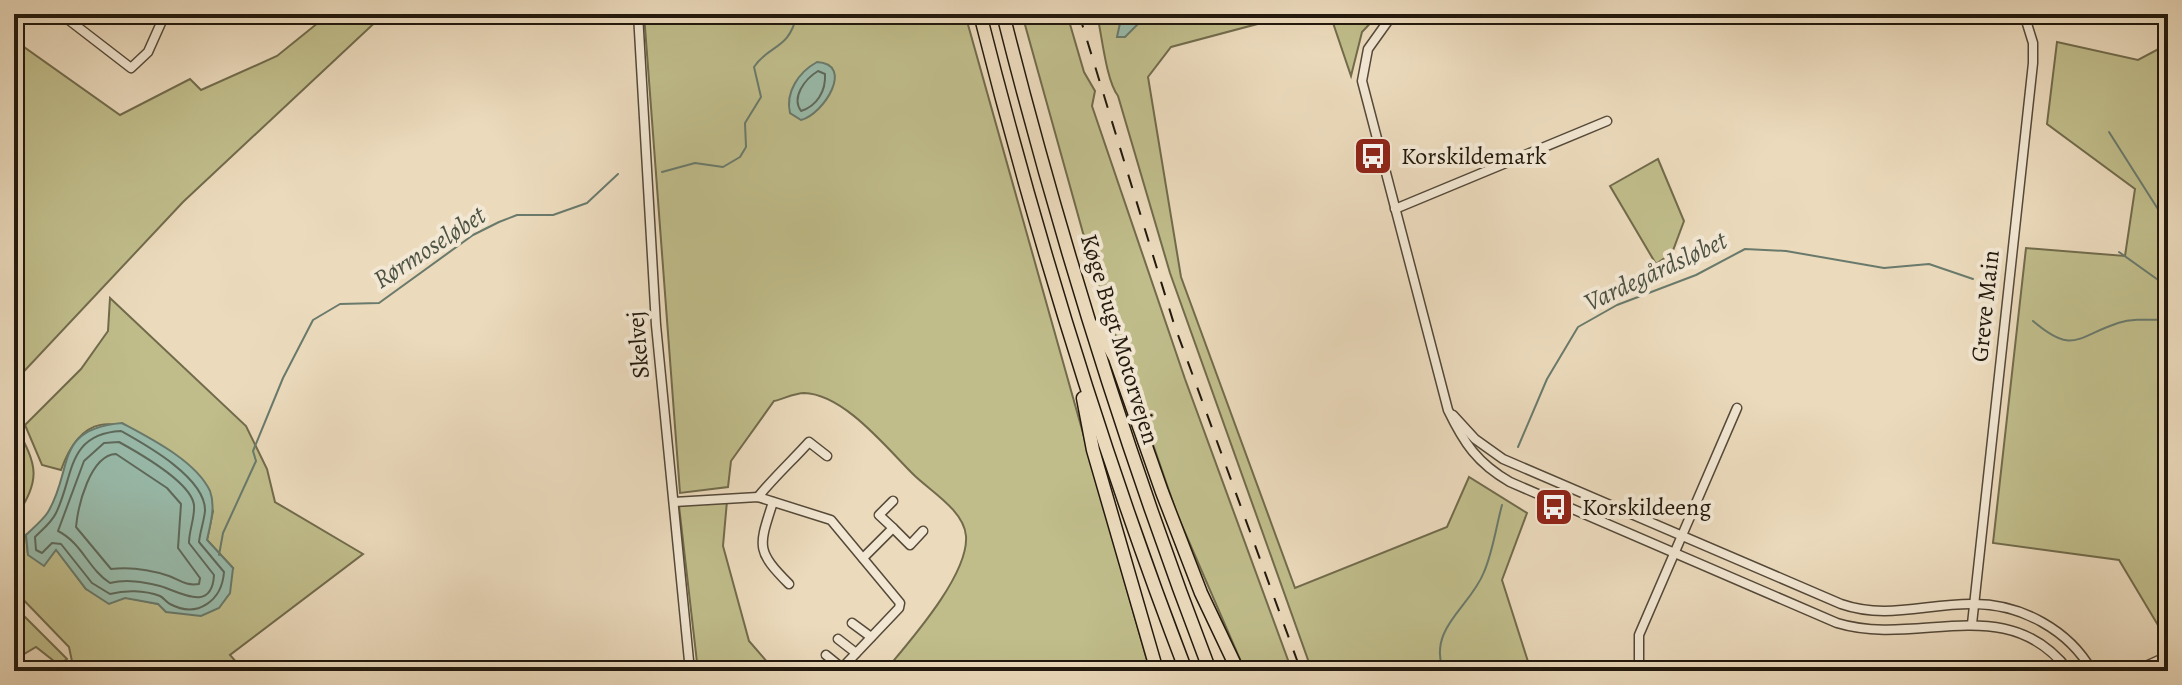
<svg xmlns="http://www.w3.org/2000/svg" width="2182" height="685" font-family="Alegreya,serif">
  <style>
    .green { fill: #c0bd8b; stroke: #716b4c; stroke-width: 2 }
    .water { fill: #99bbab; stroke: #697a6c; stroke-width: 2 }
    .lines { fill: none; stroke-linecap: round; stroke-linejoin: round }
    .shore { stroke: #5e6a5c; stroke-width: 2 }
    .stream { stroke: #697a6c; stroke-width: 2 }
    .minor-casing { stroke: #544939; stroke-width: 11 }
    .highway-casing { stroke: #22190d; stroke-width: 15 }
    .minor { stroke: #f2e7d3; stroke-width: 8 }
    .highway { stroke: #ebdabc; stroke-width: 12 }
    .rail { stroke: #22190d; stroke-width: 2; stroke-dasharray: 14 14; stroke-linecap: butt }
    .labels { text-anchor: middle; stroke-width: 8; stroke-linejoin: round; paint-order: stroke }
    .poi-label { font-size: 24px; fill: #22190d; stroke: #f2e7d3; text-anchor: start }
    .street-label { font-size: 24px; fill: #22190d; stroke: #f2e7d3 }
    .water-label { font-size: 26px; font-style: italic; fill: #4c5244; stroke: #f2e7d3 }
  </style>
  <rect width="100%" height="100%" fill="#ebdabc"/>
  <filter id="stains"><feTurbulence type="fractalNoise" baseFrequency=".0025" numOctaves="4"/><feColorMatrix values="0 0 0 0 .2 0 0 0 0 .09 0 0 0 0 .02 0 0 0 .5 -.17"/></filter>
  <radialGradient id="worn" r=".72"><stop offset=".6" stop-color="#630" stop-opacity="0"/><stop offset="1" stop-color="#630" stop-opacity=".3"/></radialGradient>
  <g class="green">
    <path d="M329 14H384L183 202 14 382V40L120 115 190 79 201 90 277 56Z"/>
    <path d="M644 14H965L1150 671H885C909 642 969 575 966 536 964 511 932 492 915 476 889 451 845 394 804 393 795 393 783 399 774 401L731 461 728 487 680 493Z"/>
    <path d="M1022 14H1067L1084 72 1095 91 1092 106 1185 379 1292 671H1245L1177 514 1095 276Z"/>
    <path d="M1097 14H1295L1171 47 1148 77 1181 277 1295 588 1447 527 1469 477 1527 513 1502 580 1531 671H1312L1170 273 1118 96C1106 80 1102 36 1097 14Z"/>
    <path d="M1330 14H1379L1362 32 1351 76Z"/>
    <path d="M2057 42 2138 60 2168 44V642L2119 560 1993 543 2026 248 2125 256 2135 189 2047 124Z"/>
    <path d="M1658 159 1684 221 1672 253 1656 264 1610 186Z"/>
    <path d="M110 298 246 426 267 469 275 502 363 554 230 655 244 671H74L69 647 14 590V547L26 535 28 554 56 549 86 589 158 604 233 568 207 540 213 511C205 497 198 479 188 467 181 458 167 451 158 445 114 414 81 414 61 470L42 465 25 425 81 369 108 331Z"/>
    <path d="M14 422C37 467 43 476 14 520Z"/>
    <path d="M727 501 723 546 749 641 775 671H698L679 506Z"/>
    <path d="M14 606 67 659 59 665 36 647 14 660Z"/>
  </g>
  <g class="water">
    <path d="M1122 14H1148L1125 37H1117Z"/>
    <path d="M817 62C855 64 824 114 801 120L790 113C785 92 799 72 817 62Z"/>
    <path d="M122 423C150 438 196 461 210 491 216 507 210 525 207 540L233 568 230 593 219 608 201 616 166 612 158 604 125 598 109 604 86 589 56 550 44 566 28 555 26 535C33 528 43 520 48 512 74 469 53 429 122 423Z"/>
  </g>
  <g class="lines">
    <g class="shore">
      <path d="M818 71 825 74C826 91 817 106 801 111 791 97 805 79 818 71Z"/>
      <path d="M121 431C146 445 206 478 205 511 204 521 200 532 199 542L224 572C222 600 198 619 170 604 166 602 164 598 160 596 144 590 125 590 110 594L92 583 61 544 52 543 42 553 36 550 35 537C42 530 52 522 56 513 74 477 66 434 121 431Z"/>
      <path d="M119 442C139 453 191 482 194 505 195 518 189 530 189 543L214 575C212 614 178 591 160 586 143 582 127 579 110 583 89 570 82 543 58 531L84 461 104 443Z"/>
      <path d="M116 454 167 488 181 504 178 548 200 578 199 584C185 586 180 580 169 576 151 570 129 567 111 569L76 527C78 506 90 455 116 454Z"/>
    </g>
    <g class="stream">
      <path d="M2109 132 2168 225"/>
      <path d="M662 172 695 163 723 167 740 157 746 147 745 123 761 97 754 67C769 44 789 51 797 14"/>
      <path d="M2119 252 2168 287"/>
      <path d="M2033 321C2073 355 2076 337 2118 323 2134 318 2151 320 2168 320"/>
      <path d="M1518 447 1547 379 1578 327 1617 305 1696 275 1745 249 1786 251 1884 268 1929 264 1973 279"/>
      <path d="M219 555 223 533 256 461 253 451 283 378 313 320 340 304 379 303 473 235 499 222 517 215H553L587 203 618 174"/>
      <path d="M1443 671C1428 627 1470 608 1484 572 1493 551 1496 527 1502 505"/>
    </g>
    <defs>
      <g id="minor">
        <path d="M61 14 131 68 148 52 165 14"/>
        <path d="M638 14 656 325 690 671"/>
        <path d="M1393 14 1368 49 1362 81 1448 410C1464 443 1477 463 1510 482L1837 623C1919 648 2006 589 2069 671"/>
        <path d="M1395 209 1607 121"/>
        <path d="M1453 415 1475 439 1503 459 1841 604C1887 620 1928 603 1974 604 2021 604 2069 630 2092 671"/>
        <path d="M758 497C775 476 792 461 809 442L827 456"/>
        <path d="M893 501 879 515 893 528"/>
        <path d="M674 502 758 497 831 520 900 603 899 608 842 668 826 655"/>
        <path d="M773 502C759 546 755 550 789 584"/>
        <path d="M863 558 893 528 910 545 923 531"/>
        <path d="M852 623 871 637"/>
        <path d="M1972 624 2033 63V43L2024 14"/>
        <path d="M838 639 856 653"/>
        <path d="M1639 671V635L1737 408"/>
        <path d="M2135 671 2168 656"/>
      </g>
      <g id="highway">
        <path d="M980 14C1036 236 1104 457 1186 671"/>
        <path d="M1003 14C1059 236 1128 457 1210 671"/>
        <path d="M1098 326 1115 358 1162 492 1201 593 1238 671"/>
        <path d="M1083 398 1093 450 1157 671"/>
      </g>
    </defs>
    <use href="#minor" class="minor-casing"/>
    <use href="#highway" class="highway-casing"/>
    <use href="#minor" class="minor"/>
    <use href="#highway" class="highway"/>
    <path class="rail" d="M1079 14 1174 324 1301 671"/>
  </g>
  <defs>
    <symbol id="bus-square" viewBox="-11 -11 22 22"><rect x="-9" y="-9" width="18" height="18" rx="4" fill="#8f2418" stroke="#f2e7d3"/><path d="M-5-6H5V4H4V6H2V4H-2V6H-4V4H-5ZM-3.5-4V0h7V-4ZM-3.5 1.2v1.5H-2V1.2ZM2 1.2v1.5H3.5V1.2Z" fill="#fff"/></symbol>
  </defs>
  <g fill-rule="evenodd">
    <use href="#bus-square" x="1351" y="134" width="44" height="44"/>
    <use href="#bus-square" x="1532" y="485" width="44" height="44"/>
  </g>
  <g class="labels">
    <g class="poi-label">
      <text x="1401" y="164">Korskildemark</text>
      <text x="1582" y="515">Korskildeeng</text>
    </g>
    <g class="street-label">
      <text transform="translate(1985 306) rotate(-84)" y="8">Greve Main</text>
      <text transform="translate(1120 339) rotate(73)" y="8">Køge Bugt Motorvejen</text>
      <text transform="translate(638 345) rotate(-95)" y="8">Skelvej</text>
    </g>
    <g class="water-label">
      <text transform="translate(429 247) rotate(-33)" y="9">Rørmoseløbet</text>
      <text transform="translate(1655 271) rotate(-25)" y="9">Vardegårdsløbet</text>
    </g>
  </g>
  <rect width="2182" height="685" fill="none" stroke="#ebdabc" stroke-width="48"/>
  <rect x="16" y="16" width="2150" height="653" fill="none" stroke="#22190d" stroke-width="4"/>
  <rect x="24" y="24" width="2134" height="637" fill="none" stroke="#22190d" stroke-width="2"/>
  <rect width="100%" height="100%" filter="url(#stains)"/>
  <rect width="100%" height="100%" fill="url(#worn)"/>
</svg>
